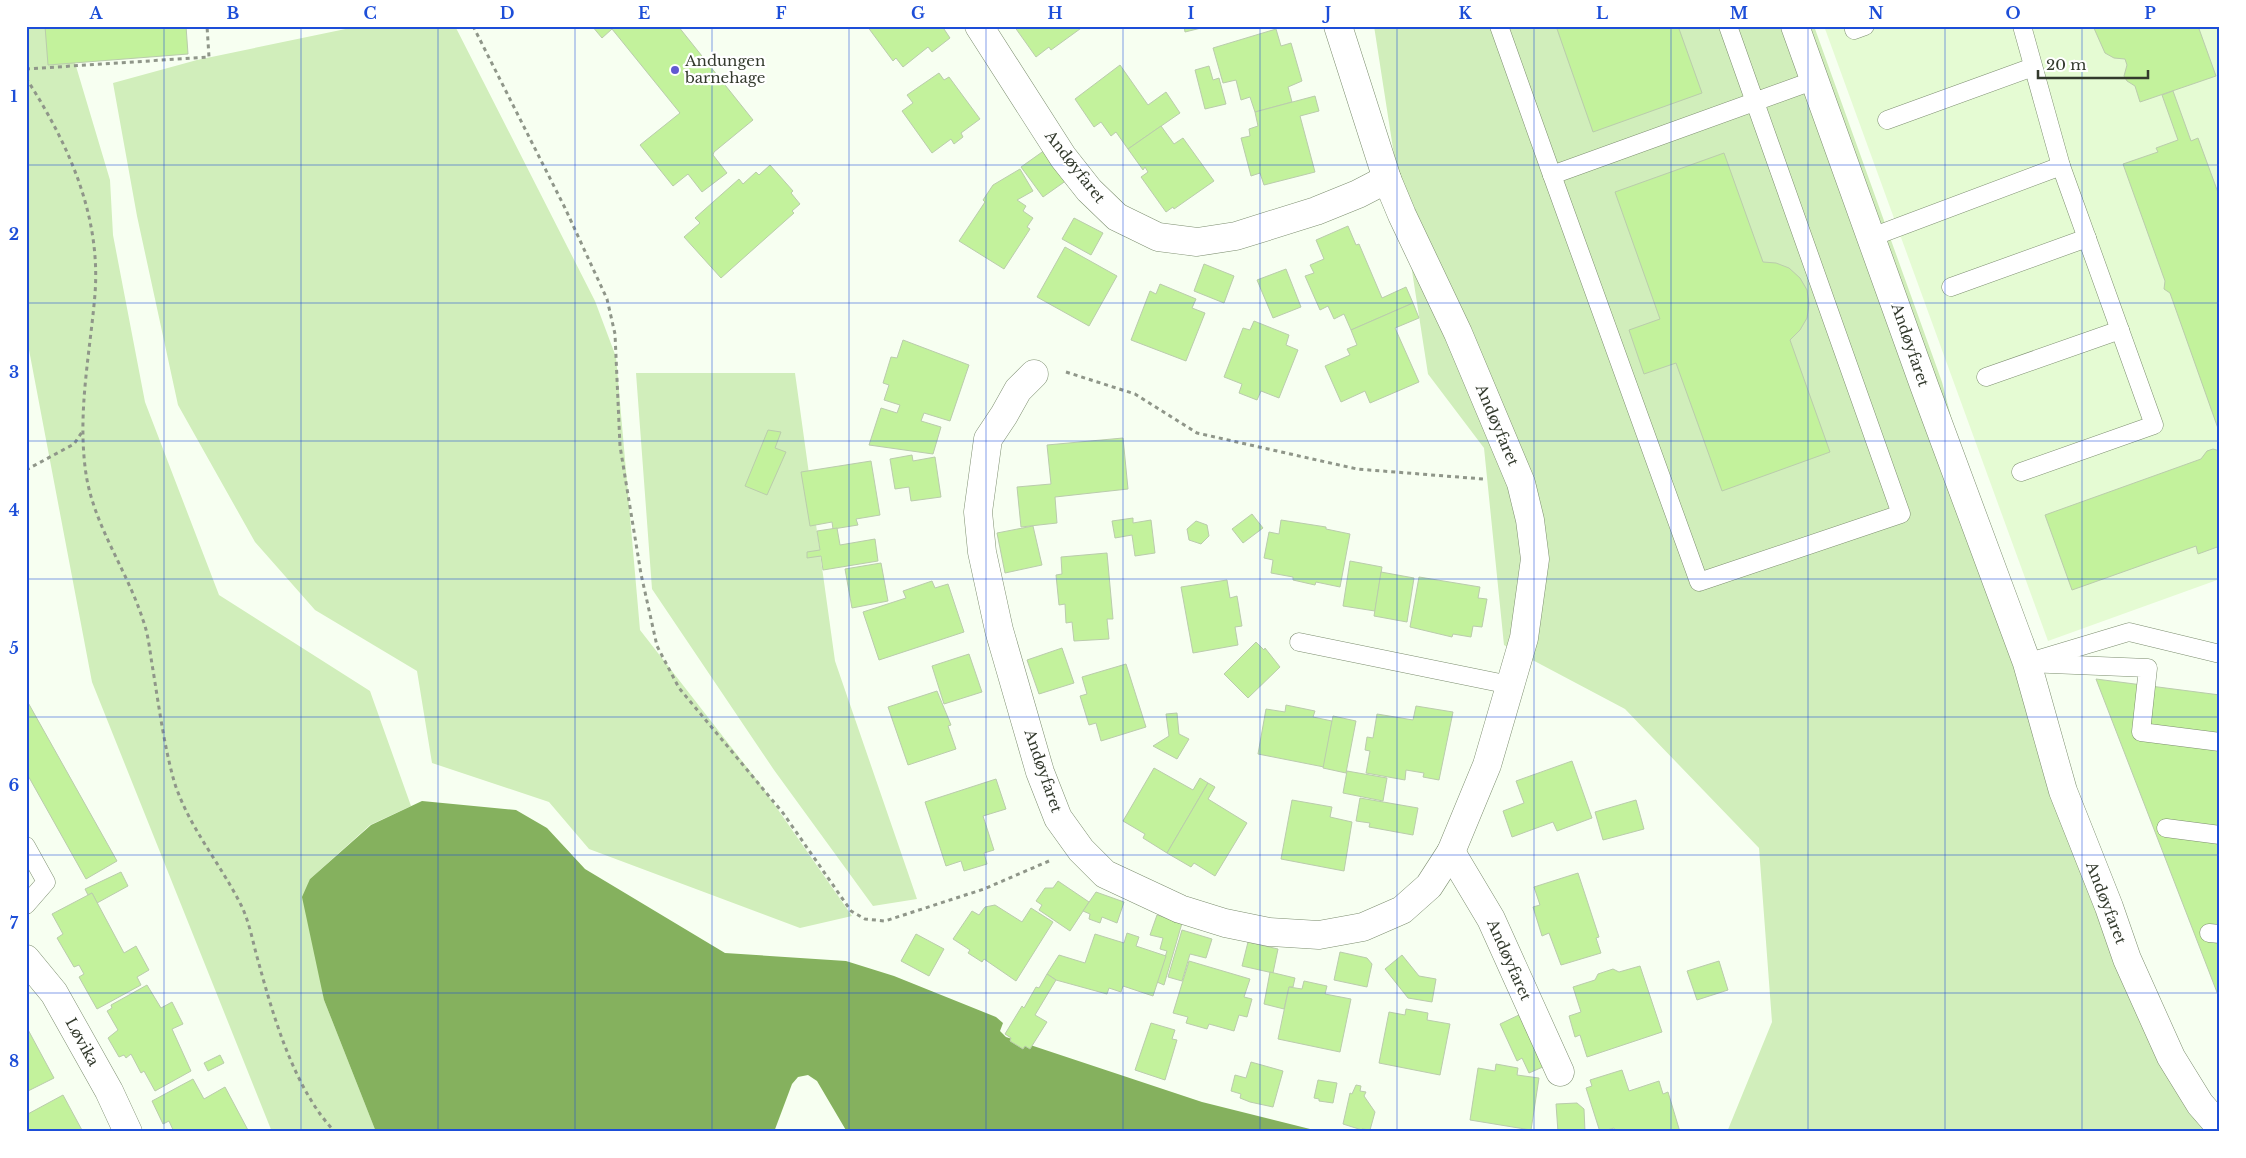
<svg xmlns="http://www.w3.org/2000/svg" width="2246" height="1158" font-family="'Libre Baskerville',serif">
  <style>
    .built { fill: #e5fbd3 }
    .green { fill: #d1eebb }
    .water { fill: #85b15e }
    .building { fill: #c3f29c; stroke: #baccac }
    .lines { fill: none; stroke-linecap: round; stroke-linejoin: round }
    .lane-casing { stroke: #7d8e70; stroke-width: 19 }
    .street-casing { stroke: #7d8e70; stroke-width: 29 }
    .path { stroke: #8f9689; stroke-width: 3; stroke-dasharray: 4 4; stroke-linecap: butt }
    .lane { stroke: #fff; stroke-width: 18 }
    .street { stroke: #fff; stroke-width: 28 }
    .grid { fill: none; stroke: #1d4ed8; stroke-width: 1; stroke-opacity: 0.55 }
    .poi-dot { fill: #6159d1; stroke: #fff; stroke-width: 2 }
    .labels { text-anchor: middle; stroke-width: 4.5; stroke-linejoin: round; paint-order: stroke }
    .poi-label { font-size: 15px; fill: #333a2d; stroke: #fff; text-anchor: start }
    .street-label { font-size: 15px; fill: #333a2d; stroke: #fff }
    .neatline { fill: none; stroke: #1d4ed8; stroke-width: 2 }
    .grid-label { font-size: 16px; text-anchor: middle; font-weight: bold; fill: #1d4ed8 }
  </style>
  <rect width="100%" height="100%" fill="#f7fff1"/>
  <path class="built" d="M1824 26H2216L2220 36V579L2048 641Z"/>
  <g class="green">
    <path d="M27 26H64L110 180 113 235 145 402 219 595 370 691 411 806 370 825 310 879 324 1000 376 1132H272L92 682 26 334Z"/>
    <path d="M360 26H455L595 301 616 357 640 630 760 784 852 916 800 928 589 849 549 802 432 763 417 671 315 610 255 542 178 405 137 216 113 83 197 60Z"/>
    <path d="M1374 26H1814L1942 382 2002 614 2122 935 2220 1132H1727L1772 1022 1759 848 1625 709 1504 645 1484 448 1428 374Z"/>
    <path d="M636 373H795L835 661 917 899 873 906 774 770 652 589Z"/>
  </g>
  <path class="water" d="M422 801 516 810 547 828 585 869 725 953 846 961 894 976 996 1017 1003 1023 1000 1031 1006 1037 1202 1102 1322 1132H847L817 1081 808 1075 798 1077 792 1084 774 1132H376L324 1000 302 897 310 879 371 825Z"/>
  <g class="building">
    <path d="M45 26H186L188 54 48 65Z"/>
    <path d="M592 26H678L753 120 714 152 713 155 727 173 702 192 688 174 673 186 640 145 680 113 612 29 602 38Z"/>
    <path d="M867 26H942L950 38 932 52 928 47 903 67 896 58 893 61Z"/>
    <path d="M1014 26H1084L1051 50 1049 47 1036 57Z"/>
    <path d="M1184 26H1209L1185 32Z"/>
    <path d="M1556 26H1678L1702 93 1593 132Z"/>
    <path d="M2093 26H2198L2216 76 2140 102 2135 86 2127 81 2124 76 2127 65 2125 59 2114 58 2105 53Z"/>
    <path d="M1276 29 1281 46 1291 43 1302 81 1288 87 1292 102 1255 112 1250 97 1241 100 1236 80 1223 83 1213 48Z"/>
    <path d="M1120 65 1148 105 1166 92 1180 113 1128 149 1116 132 1111 136 1101 122 1094 127 1075 99Z"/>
    <path d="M1209 66 1213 80 1219 78 1226 104 1205 109 1195 70Z"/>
    <path d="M939 73 944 80 949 77 980 119 961 133 963 137 954 144 951 139 932 153 902 111 913 103 907 95Z"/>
    <path d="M2173 91 2191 141 2198 138 2220 198V434L2170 293 2164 289 2165 281 2123 164 2158 152 2156 148 2178 140 2162 95Z"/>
    <path d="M1315 96 1319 111 1300 116 1315 172 1264 185 1260 173 1251 176 1241 138 1250 136 1249 129 1258 126 1255 112Z"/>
    <path d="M1161 126 1174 144 1183 138 1214 181 1174 209 1173 207 1166 212 1141 177 1148 172 1145 167 1143 170 1128 149Z"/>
    <path d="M1045 150 1067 180 1043 197 1021 167Z"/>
    <path d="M1724 153 1763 262 1776 263 1789 268 1800 278 1807 290 1809 304 1807 318 1800 330 1790 340 1830 452 1722 491 1676 363 1644 374 1629 330 1660 319 1615 192Z"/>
    <path d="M770 165 793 191 791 193 800 204 792 211 794 213 721 278 684 237 700 223 695 218 739 179 743 184 756 172 759 175Z"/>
    <path d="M1020 169 1033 191 1017 200 1026 206 1023 211 1033 218 1027 227 1030 229 1004 269 959 241 985 202 983 200 993 185Z"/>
    <path d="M1074 218 1103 233 1091 255 1062 239Z"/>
    <path d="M1348 226 1356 245 1359 244 1382 298 1406 287 1413 303 1351 330 1344 314 1334 319 1328 306 1320 310 1305 276 1314 273 1310 265 1324 259 1316 240Z"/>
    <path d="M1065 247 1117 276 1089 326 1037 297Z"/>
    <path d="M1204 264 1234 276 1224 303 1194 291Z"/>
    <path d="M1286 269 1301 307 1273 318 1257 280Z"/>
    <path d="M1160 284 1196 299 1192 308 1205 313 1186 361 1131 340 1150 291 1156 294Z"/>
    <path d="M1413 303 1419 318 1395 328 1419 382 1370 403 1365 391 1341 402 1325 366 1350 355 1347 349 1357 345 1351 330Z"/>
    <path d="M1254 321 1289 335 1286 345 1298 350 1279 398 1261 391 1257 400 1239 393 1242 384 1224 377 1243 328 1250 330Z"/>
    <path d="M903 340 969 365 950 421 924 413 921 421 941 427 933 454 869 445 881 408 897 413 900 405 884 400 889 385 883 383 891 357 897 358Z"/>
    <path d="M768 430 781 432 775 448 786 452 767 495 745 486Z"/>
    <path d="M1123 438 1128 489 1055 497 1057 523 1021 527 1017 487 1051 484 1047 445Z"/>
    <path d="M2213 449 2220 451V546L2198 554 2196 546 2072 590 2045 515 2201 459 2207 451Z"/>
    <path d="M912 455 913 461 935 457 941 497 911 501 909 487 895 489 890 459Z"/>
    <path d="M871 461 880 515 856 519 858 525 833 529 832 522 810 526 801 472Z"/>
    <path d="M1252 514 1263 528 1243 543 1232 529Z"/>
    <path d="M1133 518V523L1151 520 1155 553 1135 556 1132 535 1115 538 1112 521Z"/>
    <path d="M1281 520 1326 527V529L1350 534 1340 587 1316 582 1315 585 1293 580V577L1271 573 1273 560 1264 558 1269 532 1279 534Z"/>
    <path d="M1196 521 1207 525 1209 536 1201 544 1189 540 1187 529Z"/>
    <path d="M1033 526 1042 565 1005 573 997 533Z"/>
    <path d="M837 528 840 545 875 539 878 561 823 570 821 556 807 558V552L820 550 817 531Z"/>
    <path d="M1107 553 1113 619H1107L1109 639 1074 641 1072 622 1066 623 1065 604 1059 605 1056 575 1062 574 1061 557Z"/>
    <path d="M1350 561 1382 567 1375 611 1343 606Z"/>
    <path d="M881 563 888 601 852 608 845 569Z"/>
    <path d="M1381 572 1414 578 1407 622 1374 616Z"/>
    <path d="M1419 577 1480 587 1478 598 1487 599 1482 627 1473 626 1471 637 1453 634 1452 637 1410 627Z"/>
    <path d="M1227 580 1230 598 1237 596 1242 626 1235 627 1238 645 1193 653 1181 587Z"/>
    <path d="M932 581 935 588 948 584 964 632 879 660 863 612 906 598 903 591Z"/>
    <path d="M1256 642 1264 650 1265 648 1280 667 1248 698 1224 674Z"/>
    <path d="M1062 648 1074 683 1039 694 1027 660Z"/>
    <path d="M969 654 982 692 944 704 932 666Z"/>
    <path d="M1126 664 1146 727 1101 741 1096 723 1089 725 1080 696 1087 694 1082 677Z"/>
    <path d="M2096 679 2220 695V1000Z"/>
    <path d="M937 691 951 725 948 726 956 749 908 765 888 707Z"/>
    <path d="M26 699 117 861 86 879 26 772Z"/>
    <path d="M1286 705 1315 711 1313 717 1332 721 1324 767 1258 754 1266 709 1285 712Z"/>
    <path d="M1416 706 1453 712 1439 780 1423 777 1424 773 1406 770 1405 780 1366 773 1370 751 1365 750 1367 737 1373 738 1377 714 1413 720Z"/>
    <path d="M1177 713 1179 734 1189 739 1177 759 1153 746 1169 736 1166 714Z"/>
    <path d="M1333 716 1356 721 1346 773 1323 768Z"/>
    <path d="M1572 761 1592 818 1557 831 1553 822 1512 837 1503 811 1524 803 1516 781Z"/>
    <path d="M1154 768 1193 790 1200 778 1208 783 1167 853 1143 838 1145 834 1123 821Z"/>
    <path d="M1347 771 1387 778 1383 801 1343 793Z"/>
    <path d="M996 779 1006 809 983 816 994 850 984 853 987 864 964 871 961 861 946 866 925 802Z"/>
    <path d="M1208 783 1215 787 1208 799 1247 823 1215 876 1194 863 1191 867 1167 853Z"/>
    <path d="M1360 798 1418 808 1413 835 1369 827 1370 823 1356 821Z"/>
    <path d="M1292 800 1332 807 1330 817 1352 822 1344 871 1281 859Z"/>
    <path d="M1636 800 1644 829 1603 840 1595 812Z"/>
    <path d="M121 872 128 886 97 903 92 893 88 895 85 889Z"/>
    <path d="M1578 873 1599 937 1596 938 1601 953 1561 965 1549 933 1542 936 1533 907 1540 905 1534 887Z"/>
    <path d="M1058 881 1089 902 1070 931 1039 910 1042 905 1036 901 1045 888H1053Z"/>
    <path d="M1096 892 1124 902 1117 923 1102 917 1100 923 1089 919 1090 914 1083 911Z"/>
    <path d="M92 893 124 953 136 946 149 970 137 977 141 985 97 1009 79 977 84 974 79 965 74 967 57 938 63 934 52 914Z"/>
    <path d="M995 905 1022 922 1031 908 1053 922 1016 981 984 959 982 962 968 953 970 950 953 939 972 911 979 915 985 907Z"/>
    <path d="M1157 915 1182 923 1164 985 1157 982 1167 951 1160 949 1163 938 1150 935Z"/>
    <path d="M1182 930 1212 939 1206 958 1190 954 1182 981 1168 977Z"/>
    <path d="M1127 933 1139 937 1136 946 1166 956 1153 996 1123 986 1121 992 1109 988 1107 994 1056 980 1047 974 1059 955 1085 963 1095 934 1124 943Z"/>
    <path d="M916 934 944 949 929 976 901 961Z"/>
    <path d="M1248 942 1278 949 1273 973 1242 966Z"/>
    <path d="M1340 952 1367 958 1372 964 1367 987 1334 980Z"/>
    <path d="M1402 955 1419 976 1436 979 1432 1002 1408 998 1385 969Z"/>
    <path d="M1189 961 1250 979 1244 997 1252 999 1247 1017 1239 1015 1234 1031 1209 1024 1207 1029 1186 1023 1188 1017 1173 1013Z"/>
    <path d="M1719 961 1728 990 1697 1000 1687 971Z"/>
    <path d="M1640 966 1662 1032 1587 1057 1580 1035 1575 1037 1569 1016 1581 1012 1573 987 1595 980 1598 974 1613 969 1619 972Z"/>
    <path d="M1270 972 1295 978 1293 987H1289L1284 1009 1264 1004Z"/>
    <path d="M1047 974 1056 980 1035 1015 1047 1022 1030 1049 1025 1046 1023 1049 1010 1041 1011 1038 1005 1034 1022 1006 1024 1008 1036 987 1039 988Z"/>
    <path d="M1304 981 1327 986 1325 994 1351 999 1340 1052 1278 1039 1289 987 1302 989Z"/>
    <path d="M147 985 161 1008 172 1002 183 1024 172 1029 191 1071 155 1091 144 1071 141 1073 131 1054 126 1058 124 1055 119 1057 108 1038 118 1030 107 1011 112 1008 111 1005Z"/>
    <path d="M1406 1009 1428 1013 1427 1020 1450 1024 1440 1075 1379 1063 1389 1012 1405 1015Z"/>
    <path d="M1521 1014 1545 1066 1529 1073 1522 1058 1517 1061 1500 1024Z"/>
    <path d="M1151 1023 1175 1030 1172 1039 1177 1040 1165 1080 1135 1070Z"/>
    <path d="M26 1026 54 1078 26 1092Z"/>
    <path d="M220 1055 224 1063 208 1071 204 1063Z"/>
    <path d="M1251 1062 1283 1071 1273 1107 1250 1102 1240 1098 1241 1094 1231 1091 1235 1075 1246 1078Z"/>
    <path d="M1496 1064 1518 1068 1517 1075 1539 1078 1531 1130 1470 1120 1478 1068 1495 1071Z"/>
    <path d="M1622 1070 1629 1091 1659 1081 1663 1094 1668 1092 1680 1132H1616L1614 1128 1600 1132 1586 1088 1592 1086 1590 1080Z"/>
    <path d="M193 1079 204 1099 225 1087 249 1132H174L169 1121 163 1124 152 1101Z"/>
    <path d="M1318 1080 1337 1083 1333 1103 1319 1101V1099L1314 1098Z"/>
    <path d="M1356 1085 1361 1086 1360 1091 1366 1092 1364 1096 1375 1112 1370 1130 1362 1129V1130L1343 1124 1350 1093 1352 1094Z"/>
    <path d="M63 1095 83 1132H26V1115Z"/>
    <path d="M1577 1103 1584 1109 1585 1132H1558L1556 1104Z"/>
  </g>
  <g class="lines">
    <defs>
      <g id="lane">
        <path d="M1499 26 1552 175"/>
        <path d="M1728 26 1901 514 1699 582 1552 175 1815 80"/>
        <path d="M1854 30 1865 26"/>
        <path d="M1887 120 2033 67"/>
        <path d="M1872 237 2061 166 2022 26"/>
        <path d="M1951 287 2087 238"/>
        <path d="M1986 377 2120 330"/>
        <path d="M2021 472 2154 425 2061 166"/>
        <path d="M1299 642 1510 685"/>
        <path d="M2039 659 2129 632 2220 654"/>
        <path d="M2027 663 2148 668 2141 732 2220 742"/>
        <path d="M2166 828 2220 835"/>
        <path d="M26 846 46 882 26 905"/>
        <path d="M2209 933 2220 934"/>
      </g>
      <g id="street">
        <path d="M979 26 1063 157 1089 190 1117 217 1158 237 1197 242 1236 236 1316 211 1358 194 1387 179"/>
        <path d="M1795 26 1925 388 2027 663 2063 791 2109 907 2127 959 2171 1057 2200 1104 2220 1127"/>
        <path d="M1034 374 1018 390 1004 415 988 439 978 512 982 552 999 630 1040 772 1058 818 1081 850 1105 874 1180 909 1225 923 1269 932 1319 935 1363 927 1402 910 1429 886 1451 852 1487 765 1524 638 1535 559 1530 520 1521 483 1458 333 1402 215 1387 179 1338 26"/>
        <path d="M1451 852 1491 919 1560 1072"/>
        <path d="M26 959 54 993 109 1091 128 1132"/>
      </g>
    </defs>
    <use href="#lane" class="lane-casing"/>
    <use href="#street" class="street-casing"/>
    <g class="path">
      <path d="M473 26 565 208 607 299 615 334 620 446 641 574 657 646 679 688 783 813 851 911 865 919 885 921 984 889 1049 861"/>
      <path d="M26 69 209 57 207 26"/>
      <path d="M26 78C68 143 101 215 95 294 90 354 77 413 86 474 94 526 127 570 143 620 149 636 150 654 153 670 159 707 164 745 174 781 188 826 220 863 241 905 250 923 253 944 259 964 274 1019 295 1090 335 1132"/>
      <path d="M1066 372 1135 394 1197 433 1357 469 1483 479"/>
      <path d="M26 470 74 444 82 432"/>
    </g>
    <use href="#lane" class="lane"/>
    <use href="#street" class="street"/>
  </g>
  <path class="grid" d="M164 26V1132M301 26V1132M438 26V1132M575 26V1132M712 26V1132M849 26V1132M986 26V1132M1123 26V1132M1260 26V1132M1397 26V1132M1534 26V1132M1671 26V1132M1808 26V1132M1945 26V1132M2082 26V1132M26 165H2220M26 303H2220M26 441H2220M26 579H2220M26 717H2220M26 855H2220M26 993H2220"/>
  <circle class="poi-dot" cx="675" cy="70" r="5"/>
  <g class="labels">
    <g class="poi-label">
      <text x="685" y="66">Andungen<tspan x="685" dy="17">barnehage</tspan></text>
    </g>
    <g class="street-label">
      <text transform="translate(1075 167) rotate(52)" y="5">Andøyfaret</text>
      <text transform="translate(1910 345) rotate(71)" y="5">Andøyfaret</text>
      <text transform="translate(1497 425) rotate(67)" y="5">Andøyfaret</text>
      <text transform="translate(1043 771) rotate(71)" y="5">Andøyfaret</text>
      <text transform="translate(2106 903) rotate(69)" y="5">Andøyfaret</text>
      <text transform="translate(1509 960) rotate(66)" y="5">Andøyfaret</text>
      <text transform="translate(82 1042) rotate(61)" y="5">Løvika</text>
    </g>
  </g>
  <rect width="2246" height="1158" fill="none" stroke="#ffffff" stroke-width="55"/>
  <path d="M2038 70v8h110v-8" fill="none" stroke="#333a2d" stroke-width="2.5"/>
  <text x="2046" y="70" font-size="15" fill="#333a2d" stroke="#ffffff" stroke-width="4" paint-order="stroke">20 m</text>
  <rect x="28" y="28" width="2190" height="1102" class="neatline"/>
  <g class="grid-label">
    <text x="96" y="19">A</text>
    <text x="233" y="19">B</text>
    <text x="370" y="19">C</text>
    <text x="507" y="19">D</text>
    <text x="644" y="19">E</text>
    <text x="781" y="19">F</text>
    <text x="918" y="19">G</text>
    <text x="1055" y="19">H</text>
    <text x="1191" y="19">I</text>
    <text x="1328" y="19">J</text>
    <text x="1465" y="19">K</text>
    <text x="1602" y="19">L</text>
    <text x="1739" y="19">M</text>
    <text x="1876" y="19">N</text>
    <text x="2013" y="19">O</text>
    <text x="2150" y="19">P</text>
    <text x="14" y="102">1</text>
    <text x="14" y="240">2</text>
    <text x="14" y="378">3</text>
    <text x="14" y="516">4</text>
    <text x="14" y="654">5</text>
    <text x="14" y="791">6</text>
    <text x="14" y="929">7</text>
    <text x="14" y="1067">8</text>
  </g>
</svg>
